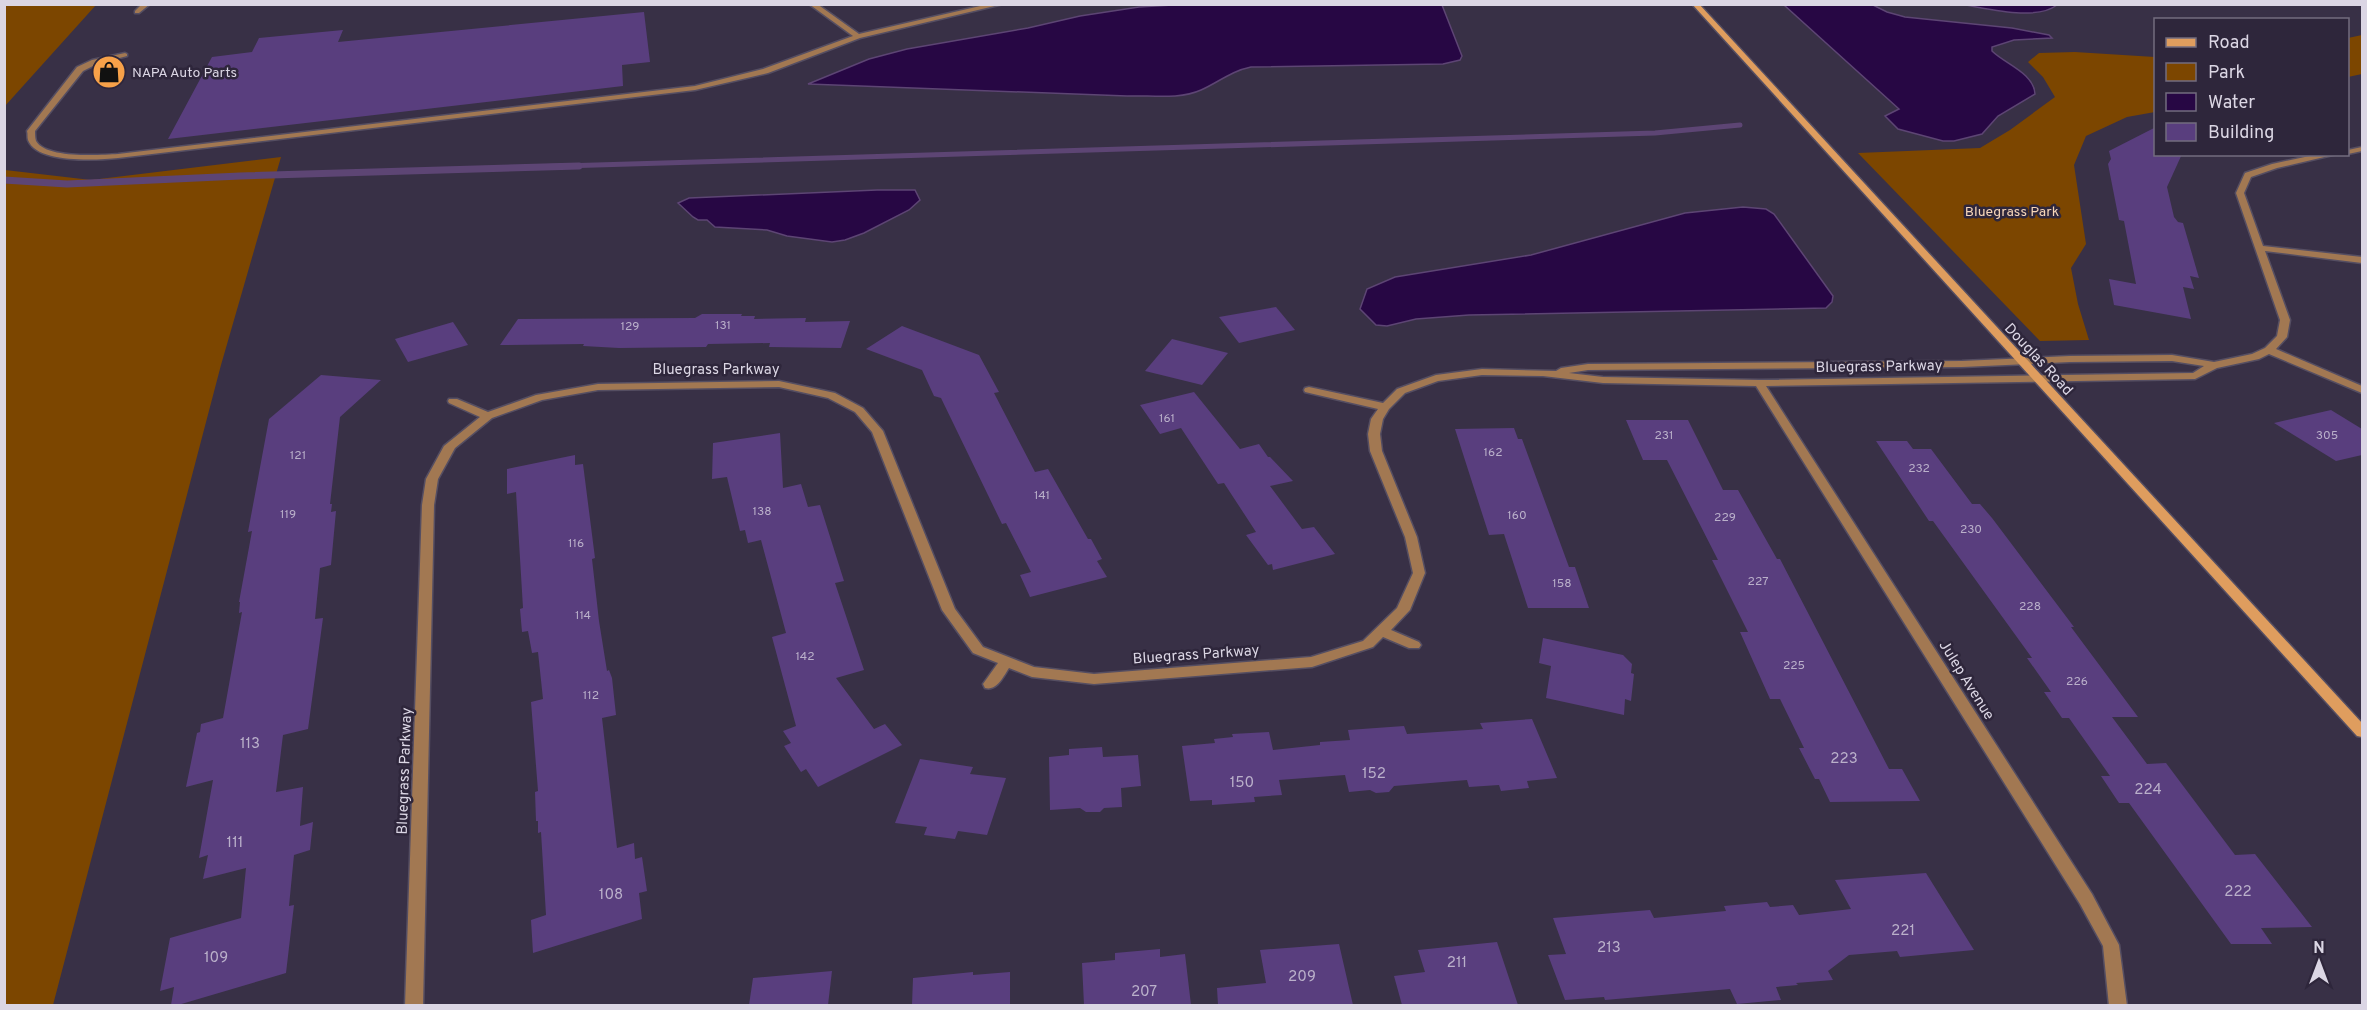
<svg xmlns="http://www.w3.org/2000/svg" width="2367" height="1010" font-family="Overpass,sans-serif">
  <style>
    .green { fill: #7c4600 }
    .water { fill: #270744; stroke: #5d4574; stroke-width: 1.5 }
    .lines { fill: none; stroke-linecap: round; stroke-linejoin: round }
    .stream-far1 { stroke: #5d4574; stroke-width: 5 }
    .stream { stroke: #5d4574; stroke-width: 7 }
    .building { fill: #593e7e }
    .lane-casing { stroke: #554e62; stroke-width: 3 }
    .street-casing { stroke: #554e62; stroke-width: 3 }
    .secondary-casing { stroke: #554e62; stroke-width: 3 }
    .lane { fill: #a27852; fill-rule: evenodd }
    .street { fill: #a27852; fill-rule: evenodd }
    .secondary { fill: #df9d5e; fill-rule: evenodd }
    .labels { text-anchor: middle; stroke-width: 5; stroke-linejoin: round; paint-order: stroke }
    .number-label { font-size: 12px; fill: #bab0ca }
    .far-poi-label { font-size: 14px; fill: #dbd6e4; stroke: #2e263b; text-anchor: start }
    .far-park-label { font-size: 14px; fill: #f7d6b8; stroke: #2e263b }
    .street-label { font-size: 15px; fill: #dbd6e4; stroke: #2e263b }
    .near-number-label { font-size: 15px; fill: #bab0ca }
  </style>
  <rect width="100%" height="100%" fill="#383046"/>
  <g class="green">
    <path d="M5 4 96 5 5 106 4 5Z"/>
    <path d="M2362 35V74L2348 77V38Z"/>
    <path d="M2075 52 2155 57V112L2127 117 2086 136 2074 165 2086 244 2071 268 2078 304 2089 340 2040 341 1858 153 1980 148 2010 130 2055 97 2043 77 2028 62 2039 53Z"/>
    <path d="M281 157 221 365 53 1005H5V170L91 180Z"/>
  </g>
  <g class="water">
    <path d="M1173 5H1442L1462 56 1460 60 1443 64 1251 67C1231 71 1219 82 1201 90 1179 100 1150 95 1127 96L808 84 869 59 907 49 1028 28 1080 16 1139 7Z"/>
    <path d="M1784 5H1873L1887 12 1905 17 2012 28 2049 35 2052 38 2014 40 1992 47V51C2005 64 2034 73 2035 94L1998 116 1982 134 1954 141H1943L1898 129 1885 116 1899 109Z"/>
    <path d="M1965 5H2057C2036 21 1990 9 1965 5Z"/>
    <path d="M877 190H915L920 200 909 210 864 233 845 240 832 242 787 236 767 230 715 227 707 220H698L693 217 678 203 689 198Z"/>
    <path d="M1743 207 1766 209 1774 214 1833 296 1832 302 1826 308 1469 315 1416 319 1387 326 1376 325 1360 309 1367 289 1395 277 1531 255 1685 213Z"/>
  </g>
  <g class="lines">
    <path class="stream-far1" d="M529 167 1655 133 1740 125"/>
    <path class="stream" d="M4 180 67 184 240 176 579 166"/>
  </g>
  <g class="building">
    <path d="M644 12 650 62 622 65 623 86 168 139 212 57 252 52 259 38 343 30 338 42Z"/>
    <path d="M2156 127V154H2182L2167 187 2174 217 2178 222 2183 223 2199 278 2190 276 2194 289 2183 287 2191 319 2114 305 2109 279 2136 284 2124 221 2119 220 2108 164 2111 159 2109 151Z"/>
    <path d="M1276 307 1295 330 1239 343 1219 317Z"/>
    <path d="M702 314H742L741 316H755L754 319 806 318 805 322 850 321 841 348 769 347 770 343 708 344 706 347 619 348 583 346 584 344 500 345 518 319 695 318Z"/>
    <path d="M453 322 468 345 408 362 395 339Z"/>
    <path d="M902 326 979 355 999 392 994 393 1035 472 1048 469 1088 539H1091L1102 559 1097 561 1107 577 1030 597 1020 575 1031 572 1006 523 1002 524 941 398 934 396 922 370 866 349Z"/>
    <path d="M1172 339 1228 353 1202 385 1145 371Z"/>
    <path d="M321 375 381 380 340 417 330 504H332L331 512 336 511 331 565 320 568 315 619 323 618 308 729 283 735 276 792 303 787 300 826 313 822 310 850 294 855 289 906 294 905 286 973 178 1005H171L174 987 160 991 170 938 241 918 246 868 203 879 208 855 199 858 213 780 186 787 197 733 200 732 201 724 223 718 242 612 239 613 240 602H239L252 531 248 532 269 419Z"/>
    <path d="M1194 392 1240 449 1259 444 1268 457H1270L1293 481 1270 486 1302 529 1314 527 1335 554 1273 570 1272 564 1268 565 1246 535 1256 532 1224 483 1218 484 1181 428 1160 434 1140 405Z"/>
    <path d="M2331 410 2362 429V455L2336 461 2274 423Z"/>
    <path d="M1626 420H1688L1723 490H1738L1777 559H1780L1889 769H1902L1920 801 1830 802 1819 779H1815L1799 748H1804L1780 699H1770L1740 632H1748L1712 560H1718L1667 460H1643Z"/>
    <path d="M1514 428 1518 439H1522L1569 567H1575L1589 608H1528L1504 534 1489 535 1455 429Z"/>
    <path d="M780 433 783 488 801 484 808 507 820 505 844 581 835 583 864 670 836 678 874 729 885 724 902 745 818 787 806 769 801 772 784 746 791 743 783 731 796 726 772 637 786 633 761 540 748 543 745 530 740 531 727 477 712 479 713 443Z"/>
    <path d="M1876 441H1907L1913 449H1931L1972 504H1980L1992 518 2074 627H2071L2138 717H2112L2147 764 2166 763 2235 855 2255 854 2312 927 2261 928 2272 944H2231L2129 803H2119L2101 776H2110L2069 718H2062L2044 692H2051L2027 658H2032L1933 521H1929Z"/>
    <path d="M575 455V465L583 464 595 558 592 559 599 621 607 671 609 670 612 678 616 715 602 718 617 848 634 843 635 859 642 857 647 891 639 893 642 919 533 953 531 920 546 915 541 832 538 833V821H536L535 792 538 791 531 702 543 699 538 652 532 653 528 631 522 632 520 609 523 608 516 492 507 494V469Z"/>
    <path d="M1543 638 1623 655 1632 664 1631 673 1634 674 1631 701 1625 699 1624 715 1546 698 1551 666 1539 663Z"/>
    <path d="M1532 719 1557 778 1527 781 1529 788 1501 791 1499 785 1469 787 1467 780 1394 786 1389 792 1376 793 1370 790 1349 792 1345 775 1279 780 1282 795 1254 797 1255 802 1212 805V800L1190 801 1182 746 1215 743 1214 739 1233 737 1232 734 1269 732 1273 750 1320 745V742L1350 740 1348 730 1404 726 1407 734 1483 729 1480 723Z"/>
    <path d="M1102 747 1103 757 1138 755 1141 786 1121 788 1122 807 1104 808 1100 812H1086L1080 808 1050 810 1049 757 1069 755V749Z"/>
    <path d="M920 759 973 767 970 774 1006 778 987 835 958 831 955 839 924 835 927 827 895 823Z"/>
    <path d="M1926 873 1974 950 1900 957 1897 951 1849 955 1828 971 1833 980 1796 983 1798 985 1776 987 1781 1000 1737 1004 1730 989 1605 1000 1604 997 1565 1000 1548 955 1566 954 1553 918 1650 910 1654 918 1726 911 1724 906 1767 902 1770 907 1793 905 1799 915 1851 909 1835 880Z"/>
    <path d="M1497 942 1518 1005H1402L1394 976 1425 972 1418 950Z"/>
    <path d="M1339 944 1353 1005H1218L1217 988 1266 983 1260 950Z"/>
    <path d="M1160 949V957L1185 954 1191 1005H1084L1082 963 1115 960V953Z"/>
    <path d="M832 971 828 1005H749L753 978Z"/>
    <path d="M973 972V975L1010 972V1005H912L913 978Z"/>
  </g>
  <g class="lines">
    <defs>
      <g id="lane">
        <path d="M142 4H150L139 13H135V11Z"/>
        <path d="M809 4H817L859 34 989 4H1003L860 38 768 73 695 90 118 158C98 160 37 164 28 140 27 137 28 134 27 131L77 67 92 60 125 53 127 54V56L97 64 83 71 35 131C35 134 35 138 36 141 46 159 100 155 118 154L695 86 763 69 853 36Z"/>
      </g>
      <g id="street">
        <path d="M2362 147V151L2348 154V150Z"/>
        <path d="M2319 154H2337L2277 168 2251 177 2244 193 2263 246 2362 257V263L2265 251 2290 320 2287 337 2276 349 2362 386V393L2269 354 2259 359 2217 368 2195 379 1766 386 2092 894 2119 945 2127 1006H2109L2103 946 2080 904 1756 386 1603 383 1543 376 1482 375 1438 381 1405 393 1389 409 1383 419 1380 434 1382 451 1417 537 1425 573 1410 610 1391 630 1419 642 1421 645 1419 648H1409L1383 637 1373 647 1312 667 1094 684 1032 677 1009 668C1003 677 997 691 985 688L983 684 998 663 973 653 942 610 872 432 855 412 828 398 779 387 598 390 542 400 492 418 455 448 438 479 434 505 423 1006H405L422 505 426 479 444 446 480 417 449 403 448 401 449 399H457L488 412 536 395 598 384 779 381 835 393 863 408 883 431 955 609 983 647 1034 667 1094 674 1311 657 1363 641 1397 608 1413 573 1405 537 1370 451 1368 434 1371 419 1378 409 1305 392 1304 390 1305 388 1309 387 1383 403 1397 389 1436 375 1482 369 1556 371 1561 368 1588 364 1962 361 2070 356 2172 355 2214 362 2252 354 2265 348 2277 336 2280 320 2236 193 2245 173 2272 164ZM2172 361 2204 366 2193 373 1759 380 1603 377 1569 373 1588 370 1962 367 2070 362Z"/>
      </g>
      <path id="secondary" d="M1692 4H1699L2362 723V737L2357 736Z"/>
    </defs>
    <use href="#lane" class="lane-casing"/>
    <use href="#street" class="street-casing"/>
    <use href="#secondary" class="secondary-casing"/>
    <use href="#lane" class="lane"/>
    <use href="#street" class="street"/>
    <use href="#secondary" class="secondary"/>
  </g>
  <defs>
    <symbol id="shop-disc" viewBox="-11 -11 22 22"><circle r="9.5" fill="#f7a149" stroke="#2e263b"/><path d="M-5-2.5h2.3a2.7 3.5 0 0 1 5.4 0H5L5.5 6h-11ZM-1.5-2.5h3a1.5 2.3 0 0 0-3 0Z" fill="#111"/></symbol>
  </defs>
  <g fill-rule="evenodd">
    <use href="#shop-disc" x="90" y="53" width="38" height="38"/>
  </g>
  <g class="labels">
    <g class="number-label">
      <text x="723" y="329">131</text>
      <text x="630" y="330">129</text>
      <text x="1167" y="422">161</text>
      <text x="1664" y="439">231</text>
      <text x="2327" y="439">305</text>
      <text x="1493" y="456">162</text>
      <text x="298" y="459">121</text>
      <text x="1919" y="472">232</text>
      <text x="1042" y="499">141</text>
      <text x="762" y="515">138</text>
      <text x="288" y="518">119</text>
      <text x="1517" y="519">160</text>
      <text x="1725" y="521">229</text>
      <text x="1971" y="533">230</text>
      <text x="576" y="547">116</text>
      <text x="1758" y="585">227</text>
      <text x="1562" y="587">158</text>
      <text x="2030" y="610">228</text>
      <text x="583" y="619">114</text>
      <text x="805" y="660">142</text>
      <text x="1794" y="669">225</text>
      <text x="2077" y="685">226</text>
      <text x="591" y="699">112</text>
    </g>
    <g class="far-poi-label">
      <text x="132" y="77">NAPA Auto Parts</text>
    </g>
    <g class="far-park-label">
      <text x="2012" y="216">Bluegrass Park</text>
    </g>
    <g class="street-label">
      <text transform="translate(2039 359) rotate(47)" y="5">Douglas Road</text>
      <text transform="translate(1879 366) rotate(-1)" y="5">Bluegrass Parkway</text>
      <text x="716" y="374">Bluegrass Parkway</text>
      <text transform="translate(1196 654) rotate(-4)" y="5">Bluegrass Parkway</text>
      <text transform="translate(1967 680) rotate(58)" y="5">Julep Avenue</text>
      <text transform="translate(404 771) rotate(-88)" y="5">Bluegrass Parkway</text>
    </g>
    <g class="near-number-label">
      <text x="250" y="748">113</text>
      <text x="1844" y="763">223</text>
      <text x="1374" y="778">152</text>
      <text x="1242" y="787">150</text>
      <text x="2148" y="794">224</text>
      <text x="235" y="847">111</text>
      <text x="2238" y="896">222</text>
      <text x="611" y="899">108</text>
      <text x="1903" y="935">221</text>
      <text x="1609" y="952">213</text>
      <text x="216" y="962">109</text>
      <text x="1457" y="967">211</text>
      <text x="1302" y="981">209</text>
      <text x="1144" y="996">207</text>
    </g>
  </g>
  <rect width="2367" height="1010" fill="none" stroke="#dbd6e4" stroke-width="12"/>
  <rect x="2154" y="18" width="195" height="138" fill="#2e263b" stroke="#736c7f" stroke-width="1.5"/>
  <rect x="2166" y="38" width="30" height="9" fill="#df9d5e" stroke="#736c7f" stroke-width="1.5"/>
  <text x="2208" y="48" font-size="18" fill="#dbd6e4">Road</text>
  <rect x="2166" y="63" width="30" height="18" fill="#7c4600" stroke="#736c7f" stroke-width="1.5"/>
  <text x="2208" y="78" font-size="18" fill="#dbd6e4">Park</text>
  <rect x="2166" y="93" width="30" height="18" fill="#270744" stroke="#736c7f" stroke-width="1.5"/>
  <text x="2208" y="108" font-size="18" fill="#dbd6e4">Water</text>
  <rect x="2166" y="123" width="30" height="18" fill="#593e7e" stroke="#736c7f" stroke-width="1.5"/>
  <text x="2208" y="138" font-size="18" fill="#dbd6e4">Building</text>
  <g transform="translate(2319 962)" stroke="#2e263b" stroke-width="4.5" paint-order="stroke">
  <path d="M0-4.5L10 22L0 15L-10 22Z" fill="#dbd6e4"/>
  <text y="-9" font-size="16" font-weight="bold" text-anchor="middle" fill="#dbd6e4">N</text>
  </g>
</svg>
